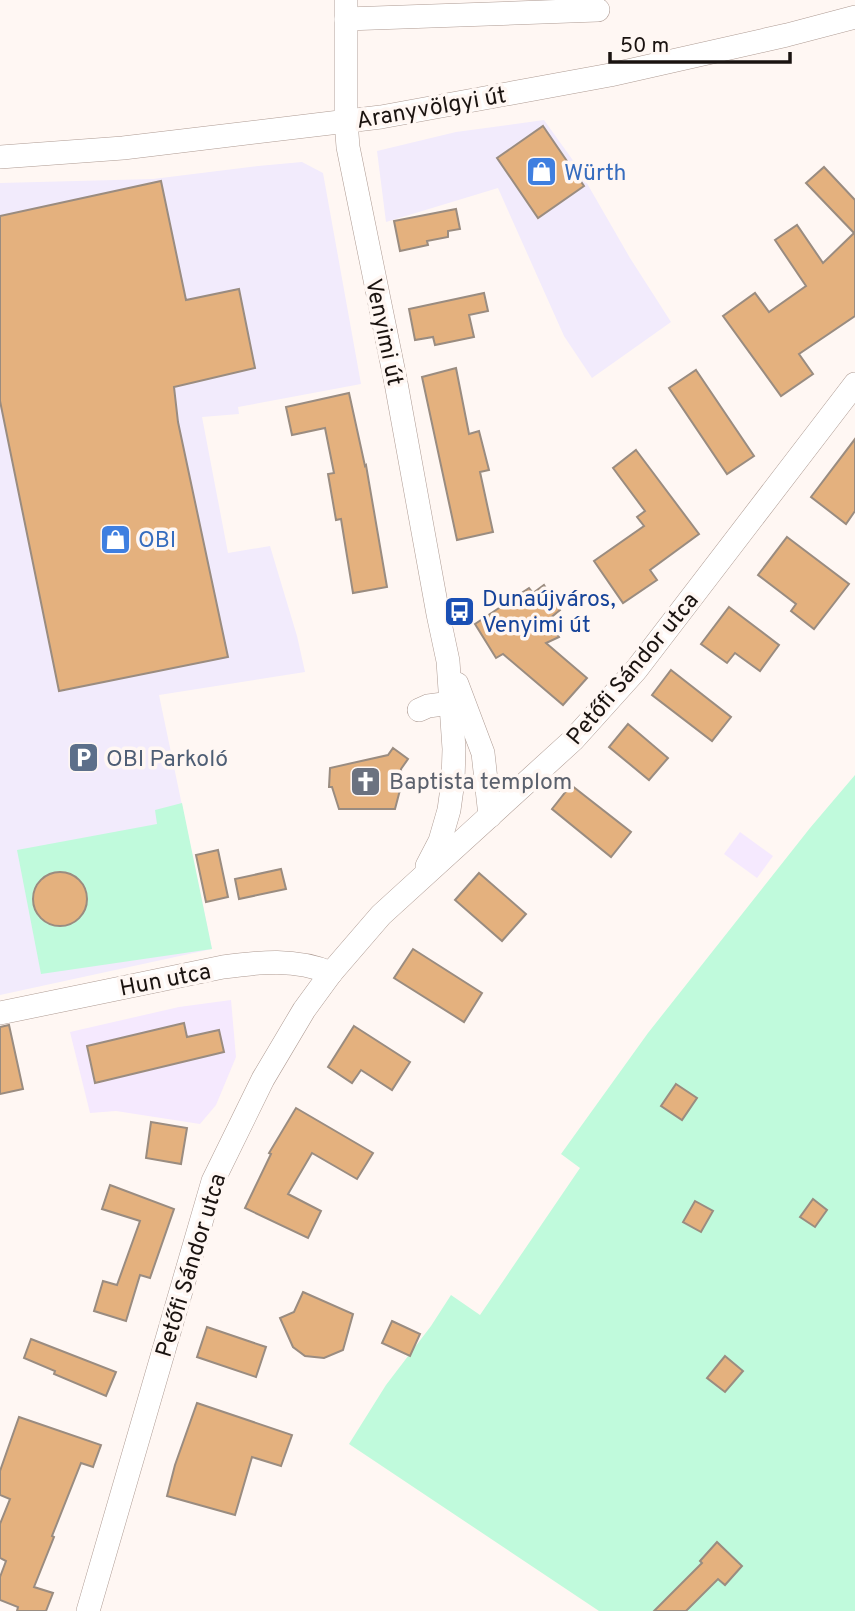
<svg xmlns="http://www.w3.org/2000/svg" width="855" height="1611" font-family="Overpass,sans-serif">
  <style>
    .commercial { fill: #f2ebfc }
    .industrial { fill: #f5e9fe }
    .green { fill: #c0fadc }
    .building { fill: #e4b17e; stroke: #9a8c80; stroke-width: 2 }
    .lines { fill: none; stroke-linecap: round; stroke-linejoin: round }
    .minor-casing { stroke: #ae9b93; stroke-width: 24 }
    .minor { stroke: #fff; stroke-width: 23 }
    .labels { text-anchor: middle; stroke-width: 7; stroke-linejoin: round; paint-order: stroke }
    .street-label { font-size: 23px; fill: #1a1310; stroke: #fff7f3 }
    .shop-label { font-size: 23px; fill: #366cbe; stroke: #fff7f3; text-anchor: start }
    .transit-label { font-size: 23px; fill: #164399; stroke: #fff7f3; text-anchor: start }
    .service-label { font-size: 23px; fill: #4e5e75; stroke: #fff7f3; text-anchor: start }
    .worship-label { font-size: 23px; fill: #5b616d; stroke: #fff7f3; text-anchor: start }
  </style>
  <rect width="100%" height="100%" fill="#fff7f3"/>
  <g class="commercial">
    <path d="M544 120 577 166 630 258 671 322 592 378 564 336 498 188 386 222 377 151 456 132Z"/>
    <path d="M302 162 323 173 361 384 238 407 239 414 202 417 228 553 270 546 297 636 305 672 159 695 212 949 0 995V183L153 179 258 166Z"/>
  </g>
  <g class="industrial">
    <path d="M740 832 773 856 757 878 724 854Z"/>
    <path d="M231 1000 236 1057 216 1105 200 1124 116 1111 90 1113 70 1032 179 1007Z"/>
  </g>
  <g class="green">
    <path d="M855 775V1611H599L349 1444 386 1385 431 1326 451 1295 480 1315 580 1168 561 1154 648 1033 810 828Z"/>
    <path d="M182 803 212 949 41 974 17 850 157 824 155 810Z"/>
  </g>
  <g class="building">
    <path d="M543 126 584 186 538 218 497 158Z"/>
    <path d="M824 167 855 200V316L799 354 813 374 781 396 723 316 755 293 769 312 806 286 775 240 797 225 823 263 854 233 806 183Z"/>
    <path d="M161 181 186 300 239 289 255 368 174 387 178 422 228 657 59 691 0 401V216Z"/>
    <path d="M456 209 460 229 448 231V237L427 241 428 245 400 251 394 221Z"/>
    <path d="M484 293 488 311 469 315 474 337 435 345 433 337 415 340 409 309Z"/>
    <path d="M456 368 469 434 479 431 489 470 480 472 493 532 457 540 422 377Z"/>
    <path d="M696 370 754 456 727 474 669 388Z"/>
    <path d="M349 393 365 466 366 465 387 587 353 593 341 519 336 520 328 474 334 473 325 428 292 435 286 407Z"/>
    <path d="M855 439V511L846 524 811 497Z"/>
    <path d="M636 450 699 534 650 570 657 580 623 603 594 561 644 526 637 517 645 511 613 468Z"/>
    <path d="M787 537 849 584 814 629 791 611 796 604 758 575Z"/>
    <path d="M544 585 560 610 548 620 559 637 546 643 587 678 563 705 503 654 496 658 475 624 529 588 533 593Z"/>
    <path d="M729 607 779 645 760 671 735 653 727 663 701 644Z"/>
    <path d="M671 670 731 717 712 741 652 695Z"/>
    <path d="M628 724 668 758 649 780 609 747Z"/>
    <path d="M393 748 408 759 401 769 402 787 400 790 395 809H339L332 787H329L330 768 388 755Z"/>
    <path d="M571 785 631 832 611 857 552 809Z"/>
    <path d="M218 850 228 897 206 902 196 855Z"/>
    <path d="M281 869 286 889 239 899 235 879Z"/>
    <circle cx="60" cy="899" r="27"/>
    <path d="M479 873 526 914 502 941 455 900Z"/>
    <path d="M413 949 482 993 464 1022 394 978Z"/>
    <path d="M184 1023 187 1037 219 1030 224 1052 95 1083 87 1046Z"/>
    <path d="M9 1025 23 1089 0 1094V1027Z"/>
    <path d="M354 1026 410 1062 392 1090 361 1070 352 1083 328 1067Z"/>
    <path d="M676 1084 697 1098 682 1120 661 1106Z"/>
    <path d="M296 1108 373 1153 357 1179 312 1153 288 1194 321 1211 308 1238 245 1208 271 1154 269 1153Z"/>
    <path d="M151 1122 187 1128 181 1164 146 1158Z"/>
    <path d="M110 1185 174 1209 150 1278 140 1275 126 1321 94 1311 103 1281 117 1285 140 1221 102 1209Z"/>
    <path d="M813 1199 827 1210 815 1227 800 1217Z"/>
    <path d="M695 1201 713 1211 701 1232 683 1222Z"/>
    <path d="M303 1292 353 1314 343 1350 324 1358 305 1356 293 1347 280 1318 294 1312Z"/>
    <path d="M392 1321 420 1334 410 1356 382 1343Z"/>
    <path d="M207 1327 266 1347 256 1377 197 1357Z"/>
    <path d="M31 1339 116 1372 106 1396 54 1374 55 1371 24 1358Z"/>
    <path d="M725 1356 743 1371 725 1392 707 1378Z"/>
    <path d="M197 1403 292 1435 281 1466 252 1457 235 1515 167 1496 175 1465Z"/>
    <path d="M19 1417 101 1445 93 1467 81 1463 52 1536 54 1537 34 1587 53 1593 46 1611H17L18 1607 0 1600V1577L6 1561 0 1558V1524L10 1499 0 1495V1471Z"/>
    <path d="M717 1542 742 1566 725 1585 718 1579 686 1611H654L702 1563 700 1561Z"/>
  </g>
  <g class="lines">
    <defs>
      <g id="minor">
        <path d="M346 0V121L348 147 396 383 438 614 448 661 454 749 453 781 449 810 440 841 427 866"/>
        <path d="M346 19 598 10"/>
        <path d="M0 157 123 148 381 117 610 75 787 35 855 17"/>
        <path d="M457 684 483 753 490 816"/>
        <path d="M419 710 428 706 451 703"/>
        <path d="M0 1013 223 967C260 962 295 958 331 973"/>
        <path d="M88 1611 213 1181 263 1079 304 1010 331 973 381 915 573 740 636 670 855 384"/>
      </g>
    </defs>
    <use href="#minor" class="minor-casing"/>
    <use href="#minor" class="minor"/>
  </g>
  <defs>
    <symbol id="shop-square" viewBox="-11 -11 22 22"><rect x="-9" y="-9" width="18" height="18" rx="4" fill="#3f7fe0" stroke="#fff7f3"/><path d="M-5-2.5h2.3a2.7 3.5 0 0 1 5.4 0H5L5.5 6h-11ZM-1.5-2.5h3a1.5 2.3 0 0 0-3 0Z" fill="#fff"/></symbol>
    <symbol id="bus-square" viewBox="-11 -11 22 22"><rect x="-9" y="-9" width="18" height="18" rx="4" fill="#1a4fb4" stroke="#fff7f3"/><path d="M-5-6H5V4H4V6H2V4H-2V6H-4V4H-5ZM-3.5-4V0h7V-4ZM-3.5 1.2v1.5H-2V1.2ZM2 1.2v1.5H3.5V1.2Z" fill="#fff"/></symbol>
    <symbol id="parking-square" viewBox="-11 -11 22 22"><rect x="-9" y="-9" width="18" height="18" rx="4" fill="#5c6f8a" stroke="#fff7f3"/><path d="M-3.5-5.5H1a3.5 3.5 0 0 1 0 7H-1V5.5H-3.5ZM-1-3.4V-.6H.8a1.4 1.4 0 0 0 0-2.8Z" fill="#fff"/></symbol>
    <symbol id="church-square" viewBox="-11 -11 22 22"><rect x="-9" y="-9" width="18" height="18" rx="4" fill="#6b7280" stroke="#fff7f3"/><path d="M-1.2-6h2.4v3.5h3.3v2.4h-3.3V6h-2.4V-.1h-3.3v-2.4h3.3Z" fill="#fff"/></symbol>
  </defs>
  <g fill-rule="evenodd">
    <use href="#shop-square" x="524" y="154" width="35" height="35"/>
    <use href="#shop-square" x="98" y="522" width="35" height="35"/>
    <use href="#bus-square" x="442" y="594" width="35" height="35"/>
    <use href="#parking-square" x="66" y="740" width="35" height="35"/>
    <use href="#church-square" x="348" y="764" width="35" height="35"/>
  </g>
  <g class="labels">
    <g class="street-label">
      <text transform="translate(431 107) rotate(-10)" y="8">Aranyvölgyi út</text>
      <text transform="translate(385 332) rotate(78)" y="8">Venyimi út</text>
      <text transform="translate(632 668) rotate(-50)" y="8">Petőfi Sándor utca</text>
      <text transform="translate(165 979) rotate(-11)" y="8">Hun utca</text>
      <text transform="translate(190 1265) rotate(-73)" y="8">Petőfi Sándor utca</text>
    </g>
    <g class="shop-label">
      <text x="564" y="180">Würth</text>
      <text x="138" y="547">OBI</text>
    </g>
    <g class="transit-label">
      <text x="482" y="606">Dunaújváros,<tspan x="482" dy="26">Venyimi út</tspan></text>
    </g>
    <g class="service-label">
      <text x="106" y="766">OBI Parkoló</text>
    </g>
    <g class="worship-label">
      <text x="389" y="789">Baptista templom</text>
    </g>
  </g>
  <path d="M610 52v10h180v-10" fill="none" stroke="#1a1310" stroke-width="3.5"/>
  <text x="620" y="52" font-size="21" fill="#1a1310" stroke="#fff7f3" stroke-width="5" paint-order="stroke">50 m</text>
</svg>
